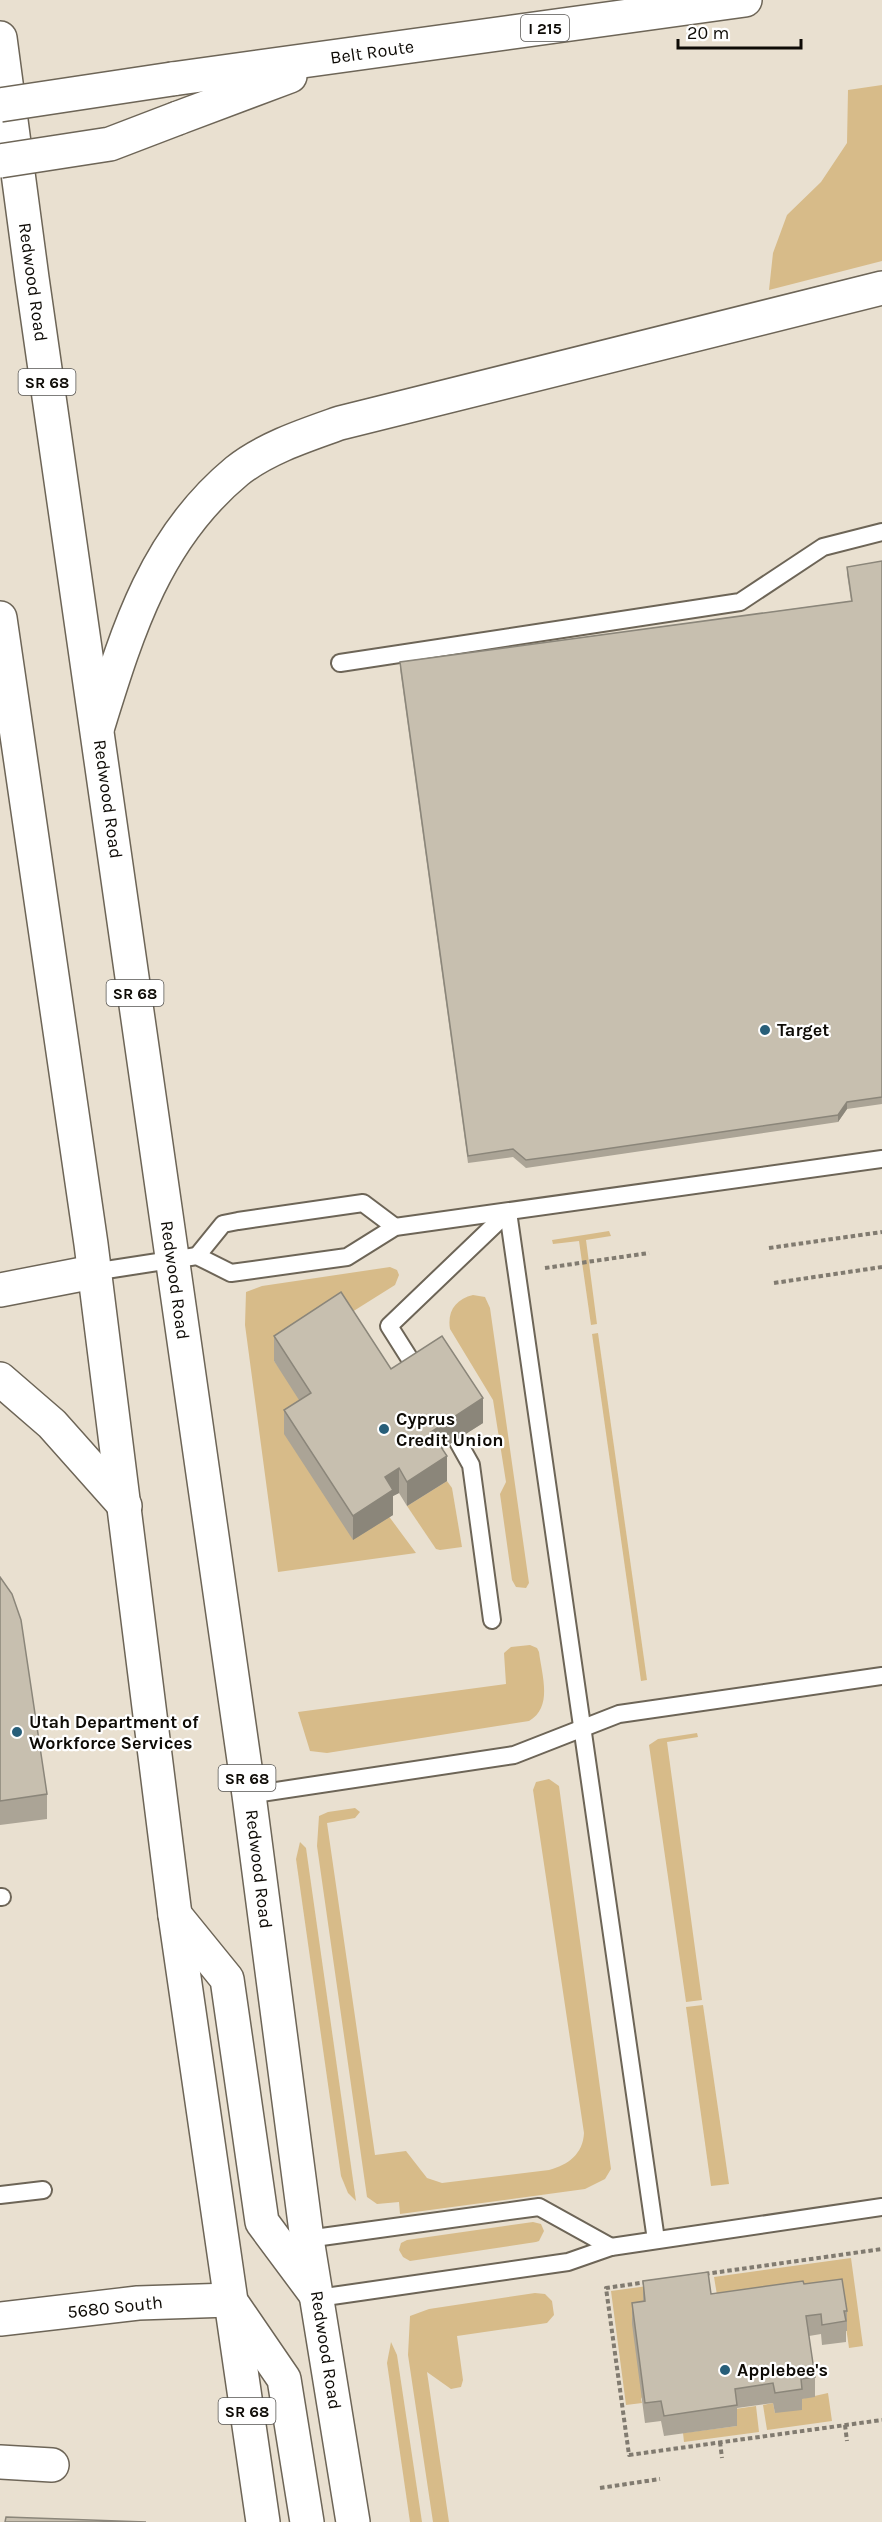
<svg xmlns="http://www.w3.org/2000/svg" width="882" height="2522" font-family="Karla,sans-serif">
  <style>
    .green { fill: #d7bb89 }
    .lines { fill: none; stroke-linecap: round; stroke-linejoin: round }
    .service-casing { stroke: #6d6557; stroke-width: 20 }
    .minor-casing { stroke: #6d6557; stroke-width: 36 }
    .primary-casing { stroke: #6d6557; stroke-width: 36 }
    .motorway-casing { stroke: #6d6557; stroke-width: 36 }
    .path { stroke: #817b70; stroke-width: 4; stroke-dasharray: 4.5 3; stroke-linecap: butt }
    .service { stroke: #fff; stroke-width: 16 }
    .minor { stroke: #fff; stroke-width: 33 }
    .primary { stroke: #fff; stroke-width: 33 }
    .motorway { stroke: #fff; stroke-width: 33 }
    .motorway-bridge-casing { stroke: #6d6557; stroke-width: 36; stroke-linecap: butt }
    .motorway-bridge { stroke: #fff; stroke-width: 33 }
    .wall { fill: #aba496 }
    .shaded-wall { fill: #8b867a }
    .building { fill: #c7bfaf; stroke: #8b867a; stroke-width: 1.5 }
    .poi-dot { fill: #275e79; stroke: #fff; stroke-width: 2 }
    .labels { text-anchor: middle; stroke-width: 4.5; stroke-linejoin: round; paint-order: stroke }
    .shield { fill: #fff; stroke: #565451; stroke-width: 1.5 }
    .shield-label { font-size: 16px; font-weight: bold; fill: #0e0b06 }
    .street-label { font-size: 18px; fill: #0e0b06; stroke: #fff }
    .poi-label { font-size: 18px; font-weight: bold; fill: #0e0b06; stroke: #fff; text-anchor: start }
  </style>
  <rect width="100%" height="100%" fill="#e9e0d0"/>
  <g class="green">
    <path d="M882 85V261L769 290 773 253 787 215 821 182 847 143 848 90Z"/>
    <path d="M609 1231 611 1236 586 1240 597 1324 591 1325 579 1241 553 1244 552 1240Z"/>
    <path d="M390 1267 397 1270 399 1275 395 1285 274 1361 416 1553 278 1572 245 1325 246 1292 262 1286Z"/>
    <path d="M473 1295 485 1297 490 1308 529 1583 526 1588 516 1587 512 1580 500 1494 506 1482 493 1400 450 1329C447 1311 456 1299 473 1295Z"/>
    <path d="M598 1333 647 1680 641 1681 592 1334Z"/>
    <path d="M447 1481 452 1488 462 1547 440 1550 436 1549 407 1506Z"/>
    <path d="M530 1645 537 1648 539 1652C542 1676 553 1707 529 1721L327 1753 310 1751 298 1712 506 1684 504 1653 511 1647Z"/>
    <path d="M697 1733 698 1737 667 1742 702 2000 686 2002 649 1745 658 1739Z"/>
    <path d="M549 1779 559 1786 611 2169 605 2179 585 2189 400 2214 399 2202 377 2204 367 2197 317 1846 319 1816 328 1812 355 1808 360 1812 355 1818 327 1823 375 2155 406 2151 427 2178 442 2183 549 2170C568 2165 583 2154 584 2133L533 1790 536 1782Z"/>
    <path d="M300 1842 306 1848 356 2201 348 2193 341 2176 296 1859Z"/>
    <path d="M703 2005 729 2184 711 2186 686 2007Z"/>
    <path d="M533 2222 541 2224 544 2231 539 2241 536 2242 410 2261 403 2257 399 2250 401 2243 407 2240Z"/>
    <path d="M851 2258 863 2346 849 2348 842 2299 720 2313 714 2277Z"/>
    <path d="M706 2278 641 2399 642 2403 626 2405 611 2291Z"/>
    <path d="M535 2293 545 2294 552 2301 554 2315 547 2323 457 2336 463 2380 461 2387 451 2389 427 2372 449 2522H433L408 2355 410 2316 429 2309Z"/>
    <path d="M391 2342 397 2355 422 2522H410L387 2363Z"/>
    <path d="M828 2393 832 2421 767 2430 763 2405 773 2403 775 2413 801 2399Z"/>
    <path d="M756 2406 759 2432 684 2442 683 2433 737 2426 735 2409Z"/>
  </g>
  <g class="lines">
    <defs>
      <g id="service">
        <path d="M340 663 740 602 823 547 882 532"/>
        <path d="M508 1212 656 2240"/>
        <path d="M197 1256 223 1224 238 1221 363 1203 395 1227"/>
        <path d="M93 1272 197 1256 231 1273 347 1257 395 1227 882 1159"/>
        <path d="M420 1375 389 1326 508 1212"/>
        <path d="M457 1440 471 1465 492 1620"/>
        <path d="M249 1795 514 1755 619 1714 882 1676"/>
        <path d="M0 1897H2"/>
        <path d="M0 2195 43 2190"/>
        <path d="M307 2239 539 2207 611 2247"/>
        <path d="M318 2298 568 2262 611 2247 882 2207"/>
      </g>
      <g id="minor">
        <path d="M0 2319 138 2303 230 2300"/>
        <path d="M0 2462 52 2465"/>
      </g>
      <g id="primary">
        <path d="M0 38 32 278 249 1795 307 2239 353 2522"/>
        <path d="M0 618 91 1244 175 1915 263 2522"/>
        <path d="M175 1915 227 1979 262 2222 314 2292"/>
        <path d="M234 2306 284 2379 307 2522"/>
      </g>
      <g id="motorway">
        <path d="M172 79 745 0"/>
        <path d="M178 118 290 76"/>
        <path d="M98 726C128 629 156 538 237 471 266 448 306 435 340 423L882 288"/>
        <path d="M0 1290 93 1272"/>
        <path d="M0 1379 52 1424 125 1506"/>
      </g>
    </defs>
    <use href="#service" class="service-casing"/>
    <use href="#minor" class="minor-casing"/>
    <use href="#primary" class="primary-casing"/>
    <use href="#motorway" class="motorway-casing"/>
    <g class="path">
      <path d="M769 1248 882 1232"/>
      <path d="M545 1268 649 1253"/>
      <path d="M774 1283 882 1267"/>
      <path d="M705 2274 882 2249"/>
      <path d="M647 2282 606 2288 629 2455 882 2420"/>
      <path d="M845 2425 847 2441"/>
      <path d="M720 2442 722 2458"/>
      <path d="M600 2488 660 2479"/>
    </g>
    <use href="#service" class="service"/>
    <use href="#minor" class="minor"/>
    <use href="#primary" class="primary"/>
    <use href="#motorway" class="motorway"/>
    <defs>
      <g id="motorway-bridge">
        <path d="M0 105 172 79"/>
        <path d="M0 161 110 144 178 118"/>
      </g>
    </defs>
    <use href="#motorway-bridge" class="motorway-bridge-casing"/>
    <use href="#motorway-bridge" class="motorway-bridge"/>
  </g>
  <g class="wall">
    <path d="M882 561V1104L847 1109 838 1122 526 1168 513 1157 468 1163 400 669V662L851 601 847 574V567Z"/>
    <path d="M274 1336 391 1369 483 1423 442 1449 447 1481 407 1506 399 1493 393 1496V1515L353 1540 284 1434V1410L299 1400 274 1361Z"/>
    <path d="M0 1577 47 1794V1819L0 1825Z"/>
    <path d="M643 2281 711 2294 804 2284 847 2311V2331H846V2342L822 2345 821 2334 809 2336 815 2377V2397L802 2399V2410L775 2413 773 2403 737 2408V2426L664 2436 661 2421 645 2423 632 2324V2303L643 2301Z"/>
  </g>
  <g class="shaded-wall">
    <path d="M847 1102V1109L838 1122V1115Z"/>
    <path d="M483 1398V1423L431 1456V1432Z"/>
    <path d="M447 1456V1481L407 1506V1482Z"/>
    <path d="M399 1468V1493L393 1496V1515L353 1540V1516L385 1477Z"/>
  </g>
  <g class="building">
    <path d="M882 561V1097L847 1102 838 1115 571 1154 526 1160 513 1149 468 1156 400 662 852 601 847 567Z"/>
    <path d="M341 1292 391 1369 442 1336 483 1398 431 1432 447 1456 407 1482 399 1468 385 1477 393 1490 353 1516 284 1410 311 1393 274 1336Z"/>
    <path d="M0 1577 12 1594 21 1620 47 1794 0 1801Z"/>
    <path d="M708 2272 711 2294 803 2281 804 2284 842 2279 847 2311H844L846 2321 822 2325 821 2314 806 2316 815 2377 801 2379 802 2389 775 2393 773 2383 735 2389 737 2405 664 2416 661 2401 645 2403 632 2303 645 2301 643 2281Z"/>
    <path d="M6 2517 146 2522H5Z"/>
  </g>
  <g class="poi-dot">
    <circle cx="765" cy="1030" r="6"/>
    <circle cx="384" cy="1429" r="6"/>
    <circle cx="17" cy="1732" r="6"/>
    <circle cx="725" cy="2370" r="6"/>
  </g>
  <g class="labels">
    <g class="shield">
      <rect x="521" y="15" width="48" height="26" rx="4.5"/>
      <rect x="18.5" y="369" width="57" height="26" rx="4.5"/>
      <rect x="106.5" y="980" width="57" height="26" rx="4.5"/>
      <rect x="218.5" y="1765" width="57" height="26" rx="4.5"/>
      <rect x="218.5" y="2398" width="57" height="26" rx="4.5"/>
    </g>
    <g class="shield-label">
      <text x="545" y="34">I 215</text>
      <text x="47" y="388">SR 68</text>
      <text x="135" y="999">SR 68</text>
      <text x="247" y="1784">SR 68</text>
      <text x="247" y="2417">SR 68</text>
    </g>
    <g class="street-label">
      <text transform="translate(372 52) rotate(-8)" y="6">Belt Route</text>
      <text transform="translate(33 282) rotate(82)" y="6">Redwood Road</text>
      <text transform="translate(108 799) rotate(82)" y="6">Redwood Road</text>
      <text transform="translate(175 1280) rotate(82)" y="6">Redwood Road</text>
      <text transform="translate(259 1869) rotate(83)" y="6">Redwood Road</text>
      <text transform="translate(115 2307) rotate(-6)" y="6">5680 South</text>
      <text transform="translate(326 2350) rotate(81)" y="6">Redwood Road</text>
    </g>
    <g class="poi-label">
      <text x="777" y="1036">Target</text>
      <text x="396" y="1425">Cyprus<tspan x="396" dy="21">Credit Union</tspan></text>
      <text x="29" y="1728">Utah Department of<tspan x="29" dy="21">Workforce Services</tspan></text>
      <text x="737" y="2376">Applebee's</text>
    </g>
  </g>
  <path d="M678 39v9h123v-9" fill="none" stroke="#0e0b06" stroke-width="3"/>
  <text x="687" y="39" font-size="18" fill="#0e0b06" stroke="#ffffff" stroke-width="4.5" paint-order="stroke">20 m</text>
</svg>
